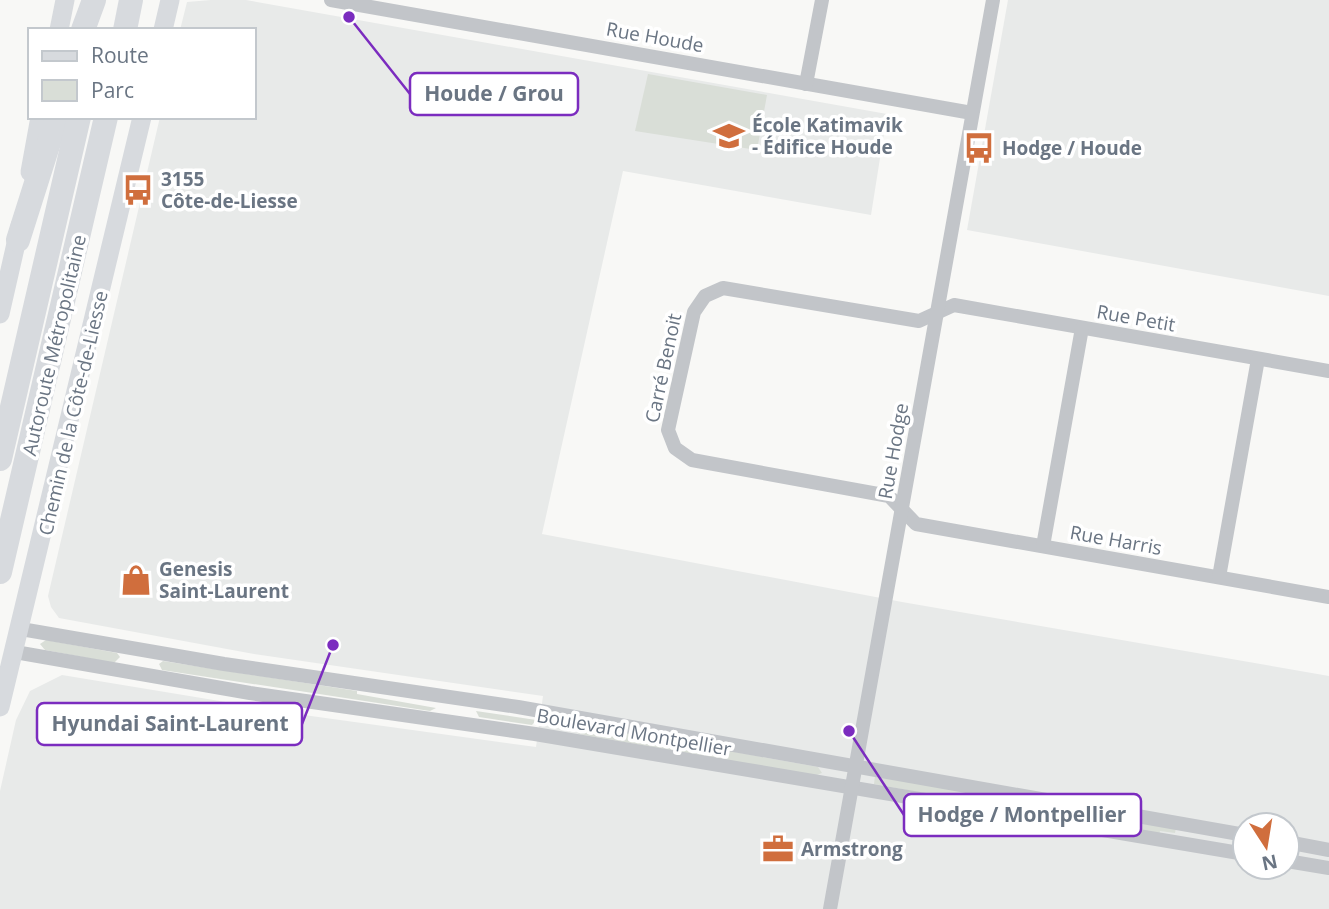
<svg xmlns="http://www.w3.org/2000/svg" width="1329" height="909" font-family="'Open Sans',sans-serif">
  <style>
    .built { fill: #e8eae9; fill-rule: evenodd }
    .green { fill: #d9ded7 }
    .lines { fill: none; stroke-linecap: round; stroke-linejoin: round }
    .street { stroke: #c2c5c9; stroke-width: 14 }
    .secondary { stroke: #d7dade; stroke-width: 19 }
    .highway { stroke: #d7dade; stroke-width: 24 }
    .labels { text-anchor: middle; stroke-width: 7; stroke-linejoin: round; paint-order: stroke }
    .street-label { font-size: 19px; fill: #6a7583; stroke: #fff }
    .poi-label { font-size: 19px; font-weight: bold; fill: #6a7583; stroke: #fff; text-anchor: start }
    .leader { fill: none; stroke: #7b2cbf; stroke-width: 2.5 }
    .callout-dot { fill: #7b2cbf; stroke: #fff; stroke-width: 2.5 }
    .callout { fill: #fff; stroke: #7b2cbf; stroke-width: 2.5 }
    .callout-label { font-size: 21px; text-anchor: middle; font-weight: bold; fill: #6a7583 }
  </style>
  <rect width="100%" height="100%" fill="#f8f8f6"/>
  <g class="built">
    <path d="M211 0H246L887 114 871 215 623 171 542 534 902 602 1329 676V909H0V791L16 720 30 691 62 675 311 716 536 747 543 696 254 654 59 618 51 607 48 596 160 117H254V30H180L187 2ZM1245 825H1287V867H1245Z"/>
    <path d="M1008 0H1329V296L967 230Z"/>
  </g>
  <g class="green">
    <path d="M648 74 767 95 757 150 635 131Z"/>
    <path d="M46 640 117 653 120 657 114 663 45 650 40 644Z"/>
    <path d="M163 661 357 691V694L436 708 430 711 162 670 159 664Z"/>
    <path d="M476 711 536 720 532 725 479 717Z"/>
    <path d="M580 724 818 767 822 773 814 776 579 734 575 729Z"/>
    <path d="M875 776 1176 828 1175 833 1160 831 1159 835 1011 805 1010 809 874 784Z"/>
  </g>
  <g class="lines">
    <g class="street">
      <path d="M331 0 972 113"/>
      <path d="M806 84 822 0"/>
      <path d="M1329 371 954 305 919 321 723 288 705 296 694 312 668 430 675 448 692 460 889 496 916 524 1329 597"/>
      <path d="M1043 546 1082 328"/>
      <path d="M1219 577 1258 359"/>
      <path d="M21 629 224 664 518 707 1245 835"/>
      <path d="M15 652 250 693 535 734 1245 854"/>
      <path d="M1287 842 1329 850"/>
      <path d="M1287 861 1329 868"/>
      <path d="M830 909 993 0"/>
    </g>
    <g class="secondary">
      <path d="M59 30 65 0"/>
      <path d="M163 30 170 0"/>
      <path d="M30 172 40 117"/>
      <path d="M0 314 20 226"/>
      <path d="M0 707 142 117"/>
    </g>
    <g class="highway">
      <path d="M83 30 94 0"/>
      <path d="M125 30 131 0"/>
      <path d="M18 240 57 117"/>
      <path d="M0 459 79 117"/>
      <path d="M0 572 106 117"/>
    </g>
  </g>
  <defs>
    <symbol id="school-bare" viewBox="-9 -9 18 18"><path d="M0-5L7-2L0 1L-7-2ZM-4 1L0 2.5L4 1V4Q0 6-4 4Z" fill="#d06e3d" stroke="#fff" stroke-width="2.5" paint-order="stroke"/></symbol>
    <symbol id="bus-bare" viewBox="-9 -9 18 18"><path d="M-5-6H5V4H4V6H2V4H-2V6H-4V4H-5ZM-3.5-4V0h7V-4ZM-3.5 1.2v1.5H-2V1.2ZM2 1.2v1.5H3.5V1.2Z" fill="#d06e3d" stroke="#fff" stroke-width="2.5" paint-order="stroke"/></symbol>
    <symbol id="shop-bare" viewBox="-9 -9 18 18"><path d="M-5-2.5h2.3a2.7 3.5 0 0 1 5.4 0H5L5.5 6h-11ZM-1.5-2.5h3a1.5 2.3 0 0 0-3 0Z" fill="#d06e3d" stroke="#fff" stroke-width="2.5" paint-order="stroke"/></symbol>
    <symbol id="office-bare" viewBox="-9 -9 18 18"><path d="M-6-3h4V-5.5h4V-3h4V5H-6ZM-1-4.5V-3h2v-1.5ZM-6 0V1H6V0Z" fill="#d06e3d" stroke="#fff" stroke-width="2.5" paint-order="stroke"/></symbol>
  </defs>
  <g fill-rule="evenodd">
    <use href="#school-bare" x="707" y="114" width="44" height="44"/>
    <use href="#bus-bare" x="957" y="126" width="44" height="44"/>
    <use href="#bus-bare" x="116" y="168" width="44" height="44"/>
    <use href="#shop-bare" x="114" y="558" width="44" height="44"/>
    <use href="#office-bare" x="756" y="827" width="44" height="44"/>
  </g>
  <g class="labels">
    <g class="street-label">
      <text transform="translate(655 37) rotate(10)" y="7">Rue Houde</text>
      <text transform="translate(1136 318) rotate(10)" y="7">Rue Petit</text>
      <text transform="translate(54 345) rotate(-77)" y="7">Autoroute Métropolitaine</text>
      <text transform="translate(663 368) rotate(-78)" y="7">Carré Benoit</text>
      <text transform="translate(73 413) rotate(-77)" y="7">Chemin de la Côte-de-Liesse</text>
      <text transform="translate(893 451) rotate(-80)" y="7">Rue Hodge</text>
      <text transform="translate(1116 540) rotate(10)" y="7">Rue Harris</text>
      <text transform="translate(634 732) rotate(10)" y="7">Boulevard Montpellier</text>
    </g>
    <g class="poi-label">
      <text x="752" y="132">École Katimavik<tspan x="752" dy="22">- Édifice Houde</tspan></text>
      <text x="1002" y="155">Hodge / Houde</text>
      <text x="161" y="186">3155<tspan x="161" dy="22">Côte-de-Liesse</tspan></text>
      <text x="159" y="576">Genesis<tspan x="159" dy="22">Saint-Laurent</tspan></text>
      <text x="801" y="856">Armstrong</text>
    </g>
  </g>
  <path class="leader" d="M349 17L410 94M333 645L302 724M849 731L904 815"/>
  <g class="callout-dot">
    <circle cx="349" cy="17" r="7"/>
    <circle cx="333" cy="645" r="7"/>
    <circle cx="849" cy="731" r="7"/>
  </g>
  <g class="callout">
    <rect x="410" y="73" width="168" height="42" rx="7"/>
    <rect x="37" y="703" width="265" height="42" rx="7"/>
    <rect x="904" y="794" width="237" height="42" rx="7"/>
  </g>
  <g class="callout-label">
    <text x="494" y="101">Houde / Grou</text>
    <text x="170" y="731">Hyundai Saint-Laurent</text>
    <text x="1022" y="822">Hodge / Montpellier</text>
  </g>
  <rect x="28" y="28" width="228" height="91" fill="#ffffff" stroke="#c3c8cd" stroke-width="2"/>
  <rect x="42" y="51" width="35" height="10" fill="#d7dade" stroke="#c3c8cd" stroke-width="2"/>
  <text x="91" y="63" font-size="21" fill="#6a7583">Route</text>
  <rect x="42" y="80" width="35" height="21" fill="#d9ded7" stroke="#c3c8cd" stroke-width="2"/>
  <text x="91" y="98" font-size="21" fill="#6a7583">Parc</text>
  <g transform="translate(1266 846) rotate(168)"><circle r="33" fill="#ffffff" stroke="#c3c8cd" stroke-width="2"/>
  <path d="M0-5L12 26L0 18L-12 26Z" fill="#d06e3d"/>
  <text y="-10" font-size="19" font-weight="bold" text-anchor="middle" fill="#6a7583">N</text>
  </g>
</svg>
